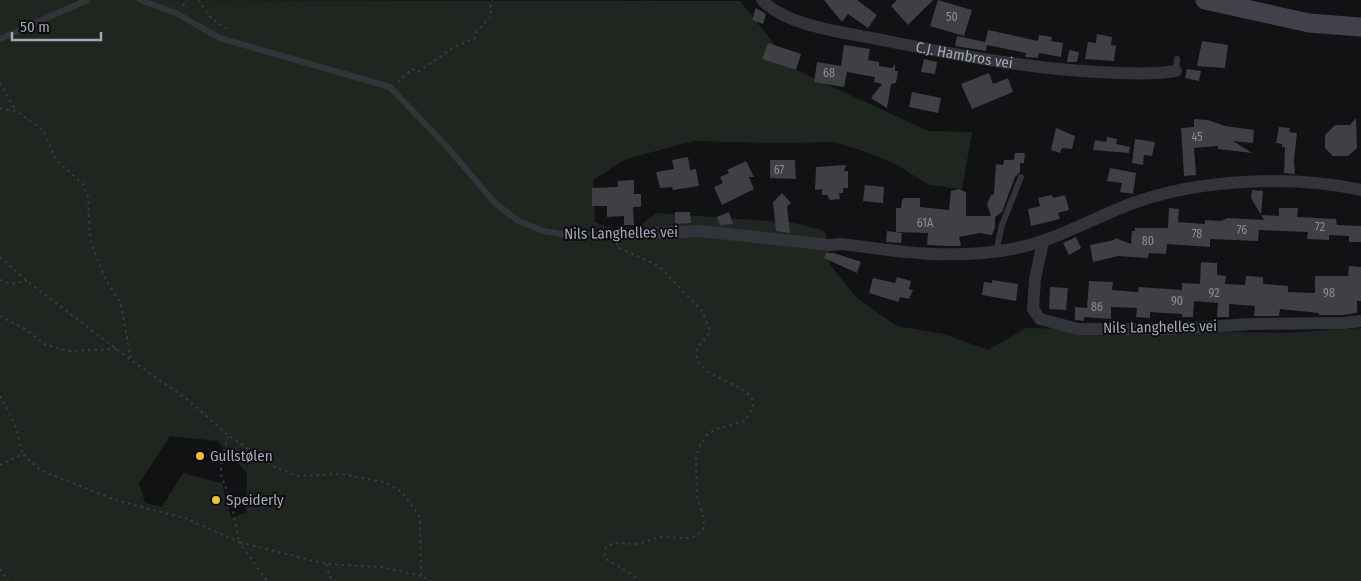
<svg xmlns="http://www.w3.org/2000/svg" width="1361" height="581" font-family="'Fira Sans Condensed',sans-serif">
  <style>
    .green { fill: #1f2620; fill-rule: evenodd }
    .building { fill: #3f3f44 }
    .lines { fill: none; stroke-linecap: round; stroke-linejoin: round }
    .path { stroke: #393b40; stroke-width: 2; stroke-dasharray: 2.5 4; stroke-linecap: butt }
    .lane { stroke: #333439; stroke-width: 6 }
    .street { stroke: #333439; stroke-width: 12 }
    .secondary { stroke: #414249; stroke-width: 19 }
    .poi-dot { fill: #edc132; stroke: #0d0d0f; stroke-width: 2 }
    .labels { text-anchor: middle; stroke-width: 4; stroke-linejoin: round; paint-order: stroke }
    .number-label { font-size: 12px; fill: #8b8d98 }
    .street-label { font-size: 15px; fill: #a4a7b4; stroke: #0d0d0f }
    .poi-label { font-size: 15px; fill: #a4a7b4; stroke: #0d0d0f; text-anchor: start }
  </style>
  <rect width="100%" height="100%" fill="#121214"/>
  <path class="green" d="M0 0 740 1 794 69 928 131 972 132 962 189 929 185 897 165 872 154 835 142 775 143 694 141 626 159 593 180 595 222 629 235 656 213 794 223 825 231 830 265 858 299 897 326 944 334 988 350 1026 328 1283 333 1361 328V581H0ZM170 436 217 441 247 473 246 513 231 518 222 483 183 473 162 507 145 503 139 483Z"/>
  <g class="building">
    <path d="M824 0H857L877 15 868 28 848 14 842 22Z"/>
    <path d="M897 0H933L908 25 891 6Z"/>
    <path d="M938 0 972 10 964 36 930 26Z"/>
    <path d="M756 8 766 14 763 24 752 20Z"/>
    <path d="M988 30 1038 41 1039 35 1052 37 1051 41 1063 43 1061 57 1039 53 1038 58 1025 57 1026 53 987 45 986 51 955 46 957 36 985 42Z"/>
    <path d="M1097 34 1112 37 1111 45 1116 46 1114 61 1085 59 1088 42 1096 43Z"/>
    <path d="M1202 41 1228 45 1225 68 1197 66Z"/>
    <path d="M768 43 801 54 796 70 762 59Z"/>
    <path d="M844 45 870 49 868 60 879 62V66L892 68 895 64V71H898L896 83 891 84 887 108 871 98 882 84 874 82 875 77 847 72 844 87 814 82 817 62 841 66Z"/>
    <path d="M1069 50 1079 52 1077 62H1067Z"/>
    <path d="M924 59 937 62 935 74 921 72Z"/>
    <path d="M1187 69 1201 71 1199 81 1185 78Z"/>
    <path d="M989 73 993 84 1008 78 1013 92 972 109 961 84Z"/>
    <path d="M912 92 941 98 938 113 909 107Z"/>
    <path d="M1356 118 1357 148 1348 156H1333L1325 148V135L1335 125H1350Z"/>
    <path d="M1194 119 1208 120 1225 126 1254 130 1253 143 1233 141 1252 153 1218 149V146L1194 148 1196 175 1184 176 1181 128 1194 127Z"/>
    <path d="M1279 127 1290 128 1289 132 1297 133 1294 161 1295 174 1284 173 1285 147H1282V144L1276 143Z"/>
    <path d="M1056 128 1075 136 1072 149 1062 148 1060 153 1051 150Z"/>
    <path d="M1107 137 1117 139 1116 144 1130 147 1129 153 1093 150 1095 140 1106 142Z"/>
    <path d="M1135 139 1155 142 1152 156 1144 155 1143 165 1132 163Z"/>
    <path d="M1015 153H1025L1024 163H1020V172L1015 177 1002 212 995 217V227L992 235 979 233 959 237 961 246H948L927 245 928 233 896 232V208H901L902 200 904 198H920V207L949 210 951 191 959 189 966 192V216H991L987 204 991 195 994 194 996 164 1003 165 1004 160H1014Z"/>
    <path d="M688 157 690 170 696 169 699 186 673 190 672 187 660 188 656 172 674 169 672 160Z"/>
    <path d="M770 160H795L796 179 770 178Z"/>
    <path d="M746 161 754 177H749L754 189 722 205 714 187 723 183 720 177 729 173 727 170Z"/>
    <path d="M846 165 844 171H848V188H843V193H839L840 199 830 200 827 195H822V189L815 190 816 167Z"/>
    <path d="M1110 168 1136 173 1133 194 1120 192 1122 183 1107 181Z"/>
    <path d="M634 180V194H641V207H633L634 225H624V216L607 217V206H592V188L618 187V181Z"/>
    <path d="M865 185 884 187 883 203 863 201Z"/>
    <path d="M1252 190 1263 191 1261 215 1279 216V208H1298L1297 217 1336 219 1337 225 1361 226V242H1349V236L1329 235V240L1307 239 1308 232 1259 230 1258 241 1210 239V247L1167 244 1166 254 1149 253 1148 258 1118 256 1093 262 1090 245 1114 240 1115 238 1131 244 1132 231H1135V228H1168L1169 208 1179 209 1178 222 1205 224V220L1221 221 1228 218 1264 220 1251 198Z"/>
    <path d="M782 193 791 203 787 206 790 233 776 231 773 202Z"/>
    <path d="M1052 195 1053 198 1065 195 1069 210 1058 213 1060 219 1031 226 1028 209 1040 206 1038 198Z"/>
    <path d="M675 212H690L691 223 675 224Z"/>
    <path d="M729 212 733 224 720 225 717 217Z"/>
    <path d="M887 231 902 233 901 243 886 242Z"/>
    <path d="M1076 237 1081 248 1069 255 1063 243Z"/>
    <path d="M826 253H834L861 262 857 273 824 258Z"/>
    <path d="M1201 262 1217 263V275L1226 276 1225 284 1245 285 1246 276 1263 277V284L1288 286V292L1315 293V276H1348L1349 266 1361 267V301H1357V313L1343 315H1319V313L1280 309 1279 316H1254L1255 306 1229 304V317H1217L1218 303 1194 301 1193 317H1182V314L1150 312V318L1136 317 1137 308 1111 307V319L1084 317V321L1075 320V307L1087 308 1089 281 1113 282 1112 290 1138 292 1139 287 1182 290V283L1200 284Z"/>
    <path d="M897 277 911 281 909 289 913 290 909 299 900 297 898 302 869 293 873 278 895 283Z"/>
    <path d="M992 280 1018 284 1016 301 982 295 984 282 992 283Z"/>
    <path d="M1050 287 1068 288 1066 310 1049 309Z"/>
  </g>
  <g class="lines">
    <g class="path">
      <path d="M198 0 211 18 228 30"/>
      <path d="M183 6 187 0"/>
      <path d="M398 82 412 69 418 72 454 47 475 38 476 33 492 15 490 8 492 0"/>
      <path d="M0 83 16 111"/>
      <path d="M0 108 16 111 43 130 56 160 83 184 88 197 90 240 105 278 121 304 131 360 188 400 228 435"/>
      <path d="M617 243V247L659 266 702 311 710 331C707 339 700 341 697 350 691 374 739 382 750 396 753 399 753 404 753 407L745 421 716 429 707 435 700 446 696 456 697 496 704 520 703 529 697 536 689 538 660 537 638 544 613 543 606 548 604 553 606 559 633 575 639 581"/>
      <path d="M0 257 27 281 131 360"/>
      <path d="M0 280 11 284 27 281"/>
      <path d="M0 316 25 329 46 345 69 351 116 349"/>
      <path d="M0 396 15 425 23 454"/>
      <path d="M0 465 23 454 40 470 118 501 185 518 239 542 267 581"/>
      <path d="M326 564 330 577 335 581"/>
      <path d="M0 569 8 581"/>
      <path d="M421 576 382 567 326 564 239 542 231 501 221 475V464L228 435 275 467 298 476 341 474 384 482 402 492 420 517 421 576 431 581"/>
    </g>
    <g class="lane">
      <path d="M140 0 176 13 220 38 390 87 448 148 495 203 517 220 543 231 567 235 656 233"/>
      <path d="M0 39 87 0"/>
      <path d="M1176 71 1177 59"/>
      <path d="M996 252 1002 225 1021 177"/>
    </g>
    <g class="street">
      <path id="s1" d="M762 0C788 28 851 33 887 41 957 55 1026 68 1097 72 1124 73 1149 75 1176 71"/>
      <path d="M656 233 700 231 830 245 842 244C899 252 955 260 1012 249 1056 241 1094 217 1136 202 1202 179 1292 175 1361 190"/>
      <path d="M1043 242 1035 279 1033 309 1040 319 1078 329H1170L1252 324 1344 323 1361 321"/>
    </g>
    <path class="secondary" d="M1205 0 1309 23 1361 27"/>
  </g>
  <g class="poi-dot">
    <circle cx="200" cy="456" r="5"/>
    <circle cx="216" cy="500" r="5"/>
  </g>
  <g class="labels">
    <g class="number-label">
      <text x="952" y="21">50</text>
      <text x="829" y="77">68</text>
      <text x="1197" y="141">45</text>
      <text x="779" y="174">67</text>
      <text x="925" y="227">61A</text>
      <text x="1320" y="231">72</text>
      <text x="1242" y="234">76</text>
      <text x="1197" y="238">78</text>
      <text x="1148" y="245">80</text>
      <text x="1214" y="297">92</text>
      <text x="1329" y="297">98</text>
      <text x="1177" y="305">90</text>
      <text x="1097" y="311">86</text>
    </g>
    <g class="street-label">
      <text dy="5" stroke="none"><textPath href="#s1" startOffset="212">C.J. Hambros vei</textPath></text>
      <text transform="translate(621 233) rotate(-1)" y="5">Nils Langhelles vei</text>
      <text transform="translate(1160 327) rotate(-1)" y="5">Nils Langhelles vei</text>
    </g>
    <g class="poi-label">
      <text x="210" y="461">Gullstølen</text>
      <text x="226" y="505">Speiderly</text>
    </g>
  </g>
  <path d="M12 32v8h89v-8" fill="none" stroke="#a4a7b4" stroke-width="2.5"/>
  <text x="20" y="32" font-size="15" fill="#a4a7b4" stroke="#0d0d0f" stroke-width="4" paint-order="stroke">50 m</text>
</svg>
